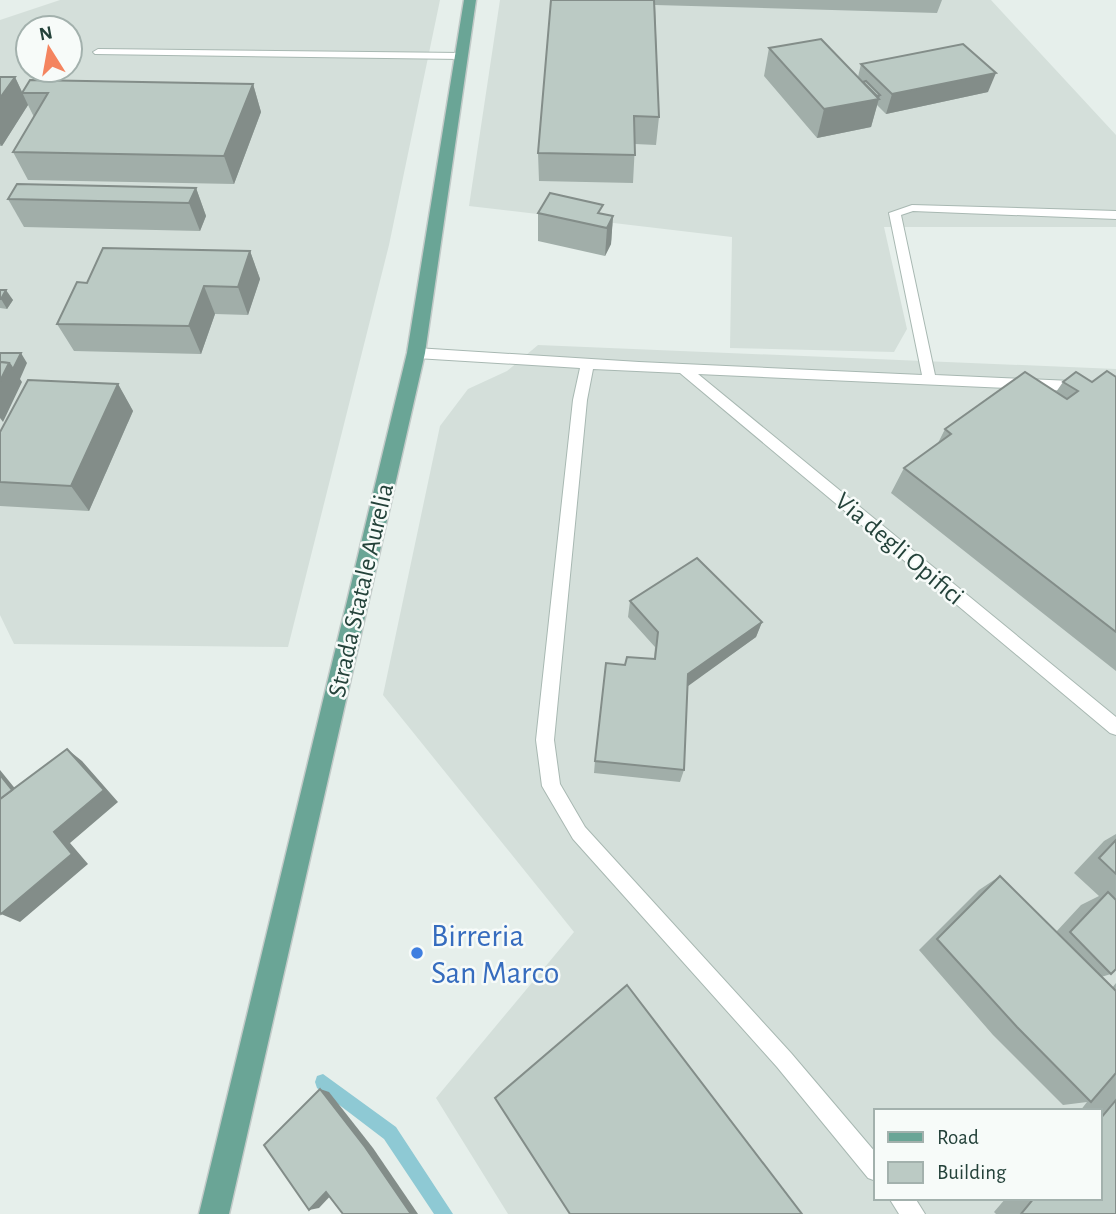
<svg xmlns="http://www.w3.org/2000/svg" width="1116" height="1214" font-family="'Alegreya Sans',sans-serif">
  <style>
    .built { fill: #d4dfda; fill-rule: evenodd }
    .lines { fill: none; stroke-linecap: round; stroke-linejoin: round }
    .stream { fill: #8ec9d4; fill-rule: evenodd }
    .service-casing { stroke: #a8b8b2; stroke-width: 2 }
    .primary-casing { stroke: #c2cac8; stroke-width: 3 }
    .service { fill: #fff; fill-rule: evenodd }
    .primary { fill: #6aa596; fill-rule: evenodd }
    .wall { fill: #a1aea9 }
    .shaded-wall { fill: #838d89 }
    .building { fill: #bbcac4; stroke: #838d89; stroke-width: 2 }
    .shop-dot { fill: #3f7fe0; stroke: #f7fbf9; stroke-width: 2.5 }
    .labels { text-anchor: middle; stroke-width: 5; stroke-linejoin: round; paint-order: stroke }
    .street-label { font-size: 26px; fill: #24423a; stroke: #f7fbf9 }
    .near-shop-label { font-size: 32px; fill: #366cbe; stroke: #f7fbf9; text-anchor: start }
  </style>
  <rect width="100%" height="100%" fill="#e6efeb"/>
  <g class="built">
    <path d="M60 0H440L389 245 288 647 14 644 0 615V20ZM28 28H70V70H28Z"/>
    <path d="M500 0H991L1116 135V227H884L907 329 894 352 730 348 732 237 469 206Z"/>
    <path d="M538 345 1116 369V1214H508L436 1098 574 932 383 695 440 426 468 389 507 371ZM876 1111H1100V1198H876Z"/>
  </g>
  <g class="lines">
    <path class="stream" d="M323 1074 396 1127 453 1214H434L384 1139 317 1088 315 1082 317 1076Z"/>
    <defs>
      <g id="service">
        <path d="M98 49 461 53 466 56 461 59 95 54 93 52Z"/>
        <path d="M912 205 1116 211V219L913 211 901 215 935 375 1116 383V393L698 374 1116 717V735L1110 733 680 373 593 369 587 400 554 740 560 784 585 827 791 1053 876 1153V1181L868 1178 777 1067 573 839 542 786 536 740 573 400 580 368 416 358 410 353 416 348 639 362 922 375 889 213Z"/>
        <path d="M889 1198H915L925 1214H899Z"/>
      </g>
      <path id="primary" d="M464 0H476L425 353 229 1214H199L407 353Z"/>
    </defs>
    <use href="#service" class="service-casing"/>
    <use href="#primary" class="primary-casing"/>
    <use href="#service" class="service"/>
    <use href="#primary" class="primary"/>
  </g>
  <g class="wall">
    <path d="M551 0H942L937 13 655 5 659 117 656 145 635 144 633 183 539 181 538 153Z"/>
    <path d="M769 48 858 77 861 64 988 92 886 114 877 105 871 127 817 138 764 76Z"/>
    <path d="M0 77H15L22 92 253 84 261 112 234 184 28 180 13 152 34 117 28 105 2 146H0Z"/>
    <path d="M196 188 206 216 200 231 24 227 8 199Z"/>
    <path d="M538 213 603 214 613 216 611 244 605 256 538 241Z"/>
    <path d="M250 251 260 279 248 315 215 314 201 354 74 351 57 324 87 283Z"/>
    <path d="M0 290 13 300 7 309 0 308Z"/>
    <path d="M1116 377V671L891 493 904 468 938 443 945 429 1056 392 1063 382H1092Z"/>
    <path d="M118 384 133 411 89 511 0 506V432Z"/>
    <path d="M630 601 762 622 756 637 687 686 684 770 680 782 594 773 595 761 625 665 654 659 655 647 628 617Z"/>
    <path d="M1116 834V969L1111 974 1101 977 1112 988 1116 983V1214H996L994 1212 1006 1198H1100V1111H1080L1087 1102 1063 1105 993 1035 919 950 979 890 1000 876 1056 932 1081 905 1099 896 1074 873 1104 841Z"/>
  </g>
  <g class="shaded-wall">
    <path d="M996 73 988 92 886 114 892 94Z"/>
    <path d="M15 77 28 105 2 146 0 144V98Z"/>
    <path d="M253 84 261 112 234 184 224 156Z"/>
    <path d="M880 95 871 127 817 138 824 109Z"/>
    <path d="M196 188 206 216 200 231 189 203Z"/>
    <path d="M613 216 611 244 605 256 607 228Z"/>
    <path d="M250 251 260 279 248 315 238 287Z"/>
    <path d="M204 286 215 314 201 354 189 326Z"/>
    <path d="M6 290 13 300 7 309 1 299Z"/>
    <path d="M21 353 27 363 20 379 22 382 3 422 0 418V381L9 363Z"/>
    <path d="M118 384 133 411 89 511 71 486Z"/>
    <path d="M762 622 756 637 684 689 688 674Z"/>
    <path d="M67 749 82 761 118 802 70 843 88 864 20 922 1 914Z"/>
    <path d="M0 770 26 802 0 823Z"/>
    <path d="M320 1089 329 1092 373 1148 418 1214H411Z"/>
    <path d="M335 1191 319 1208 309 1210 326 1192Z"/>
  </g>
  <g class="building">
    <path d="M551 0H654L659 117 634 116 635 155 538 153Z"/>
    <path d="M821 39 879 99 824 109 769 48Z"/>
    <path d="M963 44 996 73 892 94 861 64Z"/>
    <path d="M0 77H15L0 98Z"/>
    <path d="M30 80 253 84 224 156 13 152 48 93H22Z"/>
    <path d="M866 81 880 95 877 96 863 82Z"/>
    <path d="M17 184 196 188 189 203 8 199Z"/>
    <path d="M550 193 603 205 598 213 613 216 607 228 538 213Z"/>
    <path d="M103 248 250 251 238 287 204 286 189 326 57 324 77 282 87 283Z"/>
    <path d="M0 290H6L1 299H0Z"/>
    <path d="M0 353H21L13 369 9 363 0 362Z"/>
    <path d="M0 362 9 363 0 381Z"/>
    <path d="M1107 371 1116 377V632L904 468 951 434 945 429 1025 372 1067 399 1078 391 1063 382 1076 372 1092 382Z"/>
    <path d="M28 380 118 384 71 486 0 482V432Z"/>
    <path d="M697 558 762 622 688 674 684 770 595 761 606 663 625 665 627 657 655 659 658 632 630 601Z"/>
    <path d="M67 749 104 790 54 832 72 854 1 914 0 912V799Z"/>
    <path d="M0 775 12 790 0 799Z"/>
    <path d="M1116 840V874L1099 858Z"/>
    <path d="M1000 876 1116 991V1073L1091 1102 1017 1027 937 939Z"/>
    <path d="M1108 892 1116 900V969L1111 974 1070 932Z"/>
    <path d="M627 985 802 1214H570L495 1098Z"/>
    <path d="M320 1089 365 1147 411 1214H343L326 1192 309 1210 264 1145Z"/>
    <path d="M1116 1100V1214H1021L1034 1198H1100V1119Z"/>
  </g>
  <circle class="shop-dot" cx="417" cy="953" r="7"/>
  <g class="labels">
    <g class="street-label">
      <text transform="translate(900 548) rotate(40)" y="9">Via degli Opifici</text>
      <text transform="translate(360 590) rotate(-77)" y="9">Strada Statale Aurelia</text>
    </g>
    <g class="near-shop-label">
      <text x="431" y="946">Birreria<tspan x="431" dy="37">San Marco</tspan></text>
    </g>
  </g>
  <rect x="874" y="1109" width="228" height="91" fill="#f7fbf9" stroke="#a3b1ad" stroke-width="2"/>
  <rect x="888" y="1132" width="35" height="10" fill="#6aa596" stroke="#a3b1ad" stroke-width="2"/>
  <text x="937" y="1144" font-size="21" fill="#24423a">Road</text>
  <rect x="888" y="1162" width="35" height="21" fill="#bbcac4" stroke="#a3b1ad" stroke-width="2"/>
  <text x="937" y="1179" font-size="21" fill="#24423a">Building</text>
  <g transform="translate(49 49) rotate(349)"><circle r="33" fill="#f7fbf9" stroke="#a3b1ad" stroke-width="2"/>
  <path d="M0-5L12 26L0 18L-12 26Z" fill="#f4845f"/>
  <text y="-10" font-size="19" font-weight="bold" text-anchor="middle" fill="#24423a">N</text>
  </g>
</svg>
